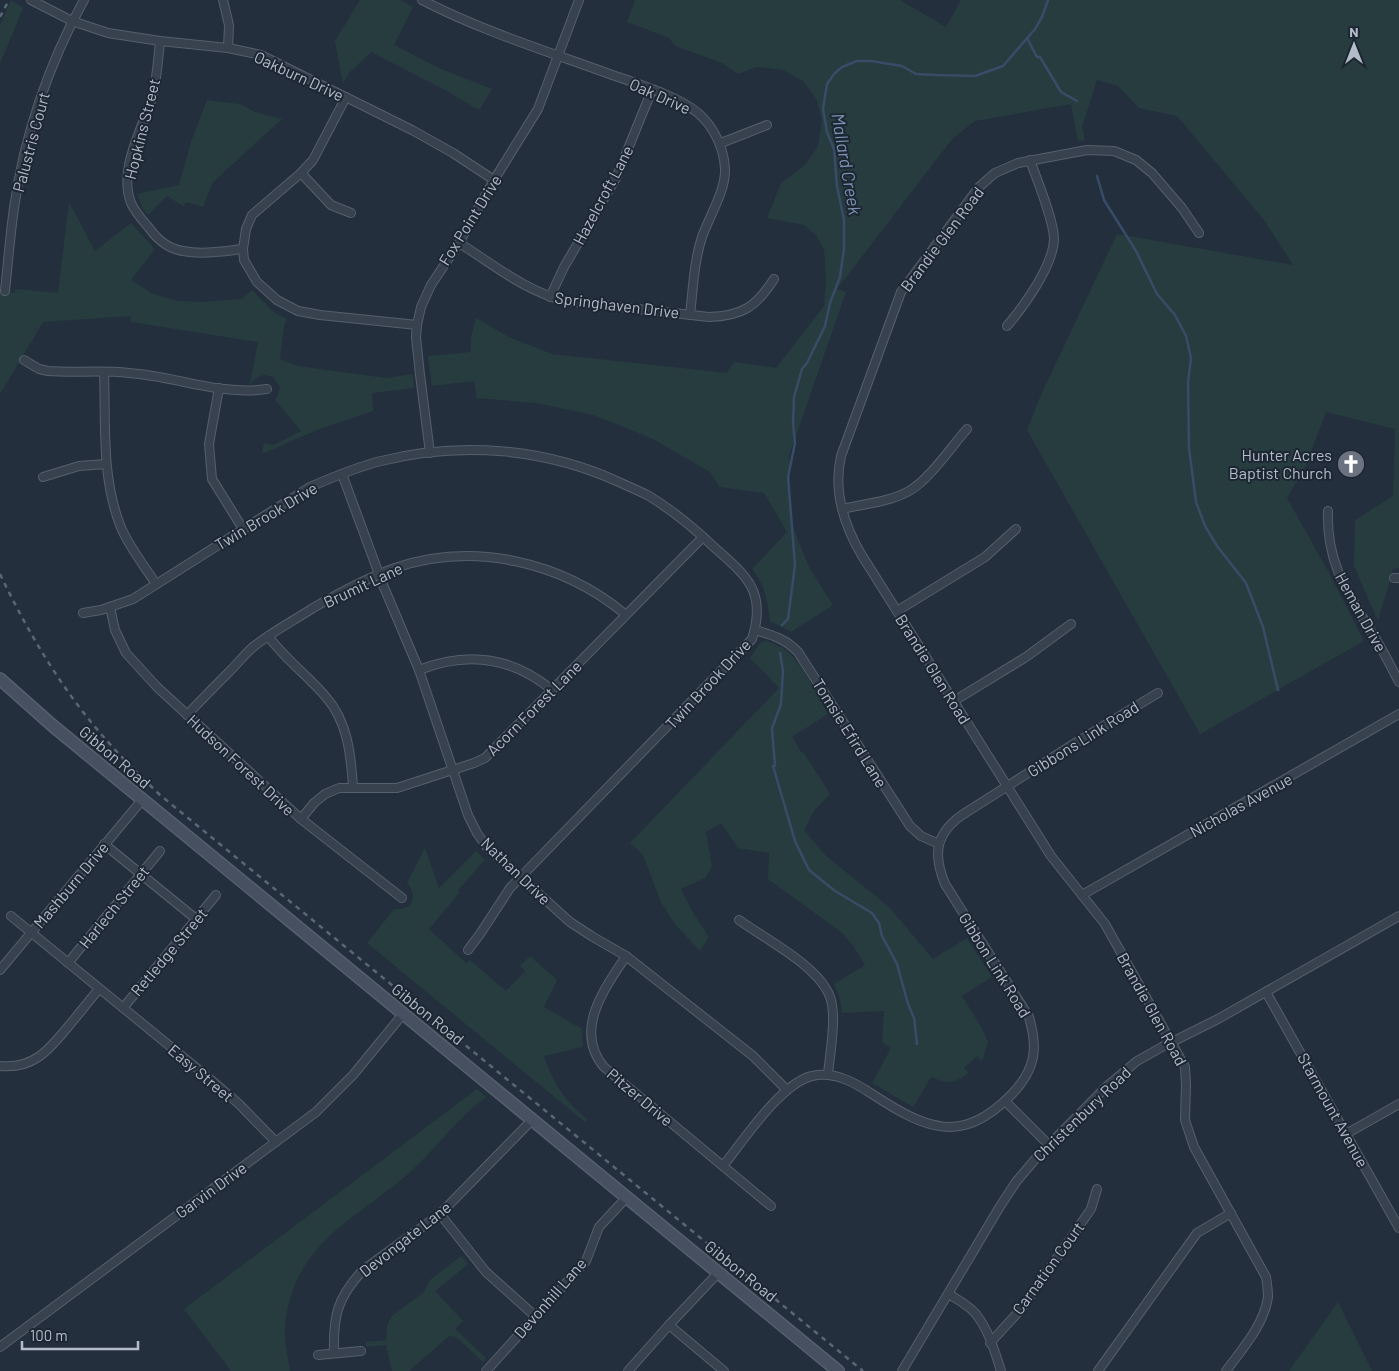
<svg xmlns="http://www.w3.org/2000/svg" width="1399" height="1371" font-family="Barlow,sans-serif">
  <style>
    .green { fill: #263c3f }
    .lines { fill: none; stroke-linecap: round; stroke-linejoin: round }
    .stream { stroke: #394c67; stroke-width: 2.5 }
    .minor-casing { stroke: #565f6c; stroke-width: 10 }
    .secondary-casing { stroke: #565f6c; stroke-width: 14 }
    .minor { stroke: #38414e; stroke-width: 8 }
    .secondary { stroke: #465061; stroke-width: 11 }
    .rail { stroke: #5a6575; stroke-width: 2.5; stroke-dasharray: 5 5; stroke-linecap: butt }
    .labels { text-anchor: middle; stroke-width: 4; stroke-linejoin: round; paint-order: stroke }
    .street-label { font-size: 16px; fill: #b4bcc9; stroke: #1d2633 }
    .poi-label { font-size: 16px; fill: #b4bcc9; stroke: #1d2633; text-anchor: end }
    .water-label { font-size: 18px; font-style: italic; fill: #7c92b1; stroke: #1d2633 }
  </style>
  <rect width="100%" height="100%" fill="#242f3e"/>
  <g class="green">
    <path d="M11 0 23 8 0 64V25Z"/>
    <path d="M360 0H400L413 7 394 45 441 69 492 89 479 110 445 90 371 52 349 73 343 84 335 41Z"/>
    <path d="M635 0H900L946 27 961 0H1399V568L1393 569 1378 621 1354 566 1355 520 1393 496 1395 429 1326 412 1305 467 1287 498 1328 571 1364 641 1200 734 1027 430 1040 397 1117 234 1293 265 1264 220 1177 116 1139 108 1118 86 1097 80 1082 127 1085 140 1078 141 1071 104 975 121 953 138 837 289 846 292 789 456 792 525 809 567 833 605 791 632 770 621C767 599 766 587 752 569L787 532 764 493 720 487 710 472 649 437 593 415 536 403 477 398 474 381 432 386 428 356 471 352V337L476 318 509 337 552 354 727 373 734 362 776 368 824 306 826 279 824 250 816 235 804 225 767 218 781 183 805 165 818 146 822 120 817 100 803 81 783 70 757 67 738 74 722 63 675 46 669 38 627 22Z"/>
    <path d="M207 100 240 104 255 112 282 119 213 182 203 207 186 202 183 206 167 196 148 215 143 209 137 194 179 185 191 142Z"/>
    <path d="M69 202 95 251 131 223 155 249 131 280 153 294 178 301 203 302 242 299 252 290 275 313 287 319 284 326 280 359 298 366 386 378 413 374 414 388 372 393 373 411 317 430 262 454 264 443 274 445 301 431 275 400 278 396 280 387 273 377C262 373 257 376 250 385L258 342 131 322V316L43 322 0 394V290L15 293V289L58 293Z"/>
    <path d="M766 641C773 643 780 646 787 651 802 663 818 696 828 714L792 737 801 752 804 753 830 794 814 811 804 830 825 855 889 907 933 959 967 938 992 977 962 996 982 1028 988 1042 982 1061 977 1056 964 1068 969 1073C953 1084 948 1084 931 1077L913 1107 872 1083 891 1048 882 1042 884 1011 842 1013 840 998 834 984 865 965 854 947 841 932 768 879 769 853 738 848 721 823 706 832 712 866 705 878 681 889 693 913 709 937 700 951 675 924 661 902 643 855 630 843 779 688 750 658 761 642Z"/>
    <path d="M425 848 439 888 476 851 485 860 458 890 460 892 429 929 466 963 470 960 506 991 525 971 520 966 530 956 557 980 544 1007 582 1029 583 1047 544 1056C554 1085 565 1101 588 1120L585 1122 367 943 394 909C414 911 418 896 407 883Z"/>
    <path d="M477 1089 486 1097C457 1118 437 1148 410 1172 355 1221 294 1241 285 1326 284 1340 288 1357 290 1371H231L184 1309Z"/>
    <path d="M461 1256 468 1264 435 1291 463 1321 455 1329 486 1358 483 1362 456 1337 449 1336 409 1371H392L386 1345 366 1347V1342L386 1340 387 1325 392 1316 424 1292 430 1280Z"/>
    <path d="M1338 1302 1372 1371H1289Z"/>
  </g>
  <g class="lines">
    <g class="stream">
      <path d="M1027 38 1037 57H1040L1061 92 1077 101"/>
      <path d="M1097 176 1104 200 1136 251 1157 294 1175 315 1186 336 1191 358 1188 382 1189 448 1196 502 1205 526 1217 546 1246 583 1263 627 1278 690"/>
      <path d="M782 625 788 619 795 565 788 477 795 443 793 423 794 397 802 369 807 363 825 326 830 303 840 277 844 249V220L837 186 834 149 827 132 823 109 827 84 834 74 842 67 857 61H871L902 66 916 74 936 75 975 76 1003 66 1035 29 1042 17 1048 0"/>
      <path d="M780 653 783 671 781 704 772 728 775 766H773L795 841 809 870 835 891 872 913 879 923 882 936 897 964 908 1004 914 1018 917 1044"/>
    </g>
    <defs>
      <g id="minor">
        <path d="M31 0 72 21 108 33 160 41 228 48 261 55 412 130 453 153 494 180"/>
        <path d="M223 0 229 25 228 48"/>
        <path d="M422 0C480 30 543 50 604 72 631 82 677 95 698 113 714 127 724 148 725 169 726 190 709 217 702 237 694 261 693 289 690 315"/>
        <path d="M160 41C158 59 157 80 152 98 142 129 118 170 131 203 135 212 143 221 149 228 157 239 169 249 183 251 202 255 224 251 243 249"/>
        <path d="M346 97 313 160 301 173 252 215 246 229 243 249 244 260 257 282 277 300 298 311 320 315 417 325"/>
        <path d="M721 143 767 125"/>
        <path d="M301 173 331 205 351 213"/>
        <path d="M1199 233 1182 208 1152 173 1136 160 1114 151 1087 150 1018 163 995 173 979 187 901 292 841 456C833 491 843 523 861 554L1051 856 1105 924 1185 1067 1186 1085 1185 1120 1194 1147 1266 1277C1267 1283 1268 1290 1268 1297 1264 1325 1242 1349 1226 1371"/>
        <path d="M459 243C493 264 526 292 566 301L709 317C742 316 756 307 774 279"/>
        <path d="M5 291C8 263 10 236 14 208 24 136 49 63 84 0"/>
        <path d="M550 297 564 267 616 178 652 90"/>
        <path d="M1007 326C1024 306 1054 265 1054 238 1053 218 1037 180 1030 160"/>
        <path d="M24 360 39 369 48 371C75 373 102 370 129 373 175 376 221 396 267 389"/>
        <path d="M104 372C106 424 101 475 120 525 127 544 145 567 156 584"/>
        <path d="M219 388 209 444 212 479 243 529"/>
        <path d="M430 453 420 375 416 337 417 325 421 307 431 285 459 243 494 180 538 109 579 0"/>
        <path d="M342 474 383 585 419 670 468 815 477 833 486 846 570 922 593 937 626 956 753 1056 786 1089"/>
        <path d="M43 477 79 466 106 464"/>
        <path d="M842 509C863 504 890 502 909 491 929 480 951 447 967 429"/>
        <path d="M1328 511C1326 565 1349 594 1375 638 1384 652 1391 667 1399 682"/>
        <path d="M1394 578H1399"/>
        <path d="M110 607 115 630 126 653 157 687 301 819 402 898"/>
        <path d="M897 611 985 557 1016 529"/>
        <path d="M83 613 101 610 133 599 310 487C333 477 357 467 381 461 461 441 546 448 621 483 630 487 640 491 649 496 672 510 694 528 714 547 747 576 767 592 752 639L510 888 480 934 468 950"/>
        <path d="M755 630C772 635 786 639 798 652L910 826 921 836 939 844"/>
        <path d="M268 636C285 659 308 676 326 697 348 722 351 756 353 787"/>
        <path d="M419 670C467 651 512 657 552 690"/>
        <path d="M954 701 1026 657 1071 624"/>
        <path d="M187 715C201 700 215 686 229 672 237 664 245 654 253 647 272 632 293 621 313 608 339 593 366 578 395 568 474 541 562 562 625 614"/>
        <path d="M301 819 314 803 325 794 339 788H397L474 763 485 758 703 537"/>
        <path d="M104 844 196 919"/>
        <path d="M1082 895 1399 714"/>
        <path d="M11 916 210 1079 239 1104 276 1142"/>
        <path d="M739 920C765 939 819 966 830 997 837 1015 830 1054 828 1074"/>
        <path d="M626 956C605 988 573 1030 604 1067L771 1206"/>
        <path d="M68 963 160 851"/>
        <path d="M0 970 142 800"/>
        <path d="M1266 992 1399 1228"/>
        <path d="M123 1008 216 895"/>
        <path d="M0 1066C33 1069 48 1051 67 1028 78 1015 88 1002 99 989"/>
        <path d="M1005 1101 1049 1145"/>
        <path d="M1346 1134 1399 1104"/>
        <path d="M723 1166C743 1141 781 1083 812 1076 834 1071 854 1082 872 1094 926 1129 961 1146 1012 1094 1036 1069 1038 1048 1029 1017L945 884C933 855 935 834 962 815L1080 740 1158 693"/>
        <path d="M440 1214 486 1272 535 1316"/>
        <path d="M949 1294C958 1300 968 1305 975 1313 988 1328 995 1352 1001 1371"/>
        <path d="M669 1325 724 1371"/>
        <path d="M990 1343 1022 1308 1091 1209 1097 1189"/>
        <path d="M0 1347 316 1112 353 1075 403 1014"/>
        <path d="M334 1353C333 1316 337 1298 363 1270L440 1214 532 1120"/>
        <path d="M318 1355 361 1351"/>
        <path d="M486 1371 586 1261 599 1227 626 1198"/>
        <path d="M628 1371 669 1325 718 1273"/>
        <path d="M902 1371 999 1208 1016 1182 1037 1157 1107 1086 1137 1061 1162 1047 1218 1019 1399 916"/>
        <path d="M1098 1371 1197 1233 1231 1213"/>
      </g>
      <path id="secondary" d="M0 679 53 726 838 1371"/>
    </defs>
    <use href="#minor" class="minor-casing"/>
    <use href="#secondary" class="secondary-casing"/>
    <use href="#minor" class="minor"/>
    <use href="#secondary" class="secondary"/>
    <g class="rail">
      <path d="M0 17 9 0"/>
      <path d="M0 574C24 624 52 673 87 717 109 745 134 770 160 795L863 1371"/>
    </g>
  </g>
  <defs>
    <symbol id="church-disc" viewBox="-11 -11 22 22"><circle r="9.5" fill="#6b7280" stroke="#1d2633"/><path d="M-1.2-6h2.4v3.5h3.3v2.4h-3.3V6h-2.4V-.1h-3.3v-2.4h3.3Z" fill="#fff"/></symbol>
  </defs>
  <g fill-rule="evenodd">
    <use href="#church-disc" x="1335" y="448" width="32" height="32"/>
  </g>
  <g class="labels">
    <g class="street-label">
      <text transform="translate(299 76) rotate(25)" y="6">Oakburn Drive</text>
      <text transform="translate(660 96) rotate(24)" y="6">Oak Drive</text>
      <text transform="translate(142 129) rotate(-76)" y="6">Hopkins Street</text>
      <text transform="translate(31 142) rotate(-75)" y="6">Palustris Court</text>
      <text transform="translate(603 195) rotate(-62)" y="6">Hazelcroft Lane</text>
      <text transform="translate(470 220) rotate(-58)" y="6">Fox Point Drive</text>
      <text transform="translate(942 239) rotate(-53)" y="6">Brandie Glen Road</text>
      <text transform="translate(617 305) rotate(7)" y="6">Springhaven Drive</text>
      <text transform="translate(266 516) rotate(-31)" y="6">Twin Brook Drive</text>
      <text transform="translate(363 585) rotate(-25)" y="6">Brumit Lane</text>
      <text transform="translate(1361 612) rotate(61)" y="6">Heman Drive</text>
      <text transform="translate(933 669) rotate(58)" y="6">Brandie Glen Road</text>
      <text transform="translate(708 684) rotate(-47)" y="6">Twin Brook Drive</text>
      <text transform="translate(534 708) rotate(-45)" y="6">Acorn Forest Lane</text>
      <text transform="translate(850 733) rotate(58)" y="6">Tomsie Efird Lane</text>
      <text transform="translate(1083 739) rotate(-32)" y="6">Gibbons Link Road</text>
      <text transform="translate(115 757) rotate(40)" y="6">Gibbon Road</text>
      <text transform="translate(241 765) rotate(43)" y="6">Hudson Forest Drive</text>
      <text transform="translate(1241 805) rotate(-29)" y="6">Nicholas Avenue</text>
      <text transform="translate(516 871) rotate(44)" y="6">Nathan Drive</text>
      <text transform="translate(71 885) rotate(-50)" y="6">Mashburn Drive</text>
      <text transform="translate(114 907) rotate(-51)" y="6">Harlech Street</text>
      <text transform="translate(169 952) rotate(-50)" y="6">Retledge Street</text>
      <text transform="translate(995 965) rotate(58)" y="6">Gibbon Link Road</text>
      <text transform="translate(1152 1009) rotate(61)" y="6">Brandie Glen Road</text>
      <text transform="translate(428 1014) rotate(39)" y="6">Gibbon Road</text>
      <text transform="translate(201 1073) rotate(40)" y="6">Easy Street</text>
      <text transform="translate(640 1097) rotate(40)" y="6">Pitzer Drive</text>
      <text transform="translate(1333 1110) rotate(61)" y="6">Starmount Avenue</text>
      <text transform="translate(1082 1114) rotate(-44)" y="6">Christenbury Road</text>
      <text transform="translate(211 1190) rotate(-36)" y="6">Garvin Drive</text>
      <text transform="translate(405 1239) rotate(-38)" y="6">Devongate Lane</text>
      <text transform="translate(1048 1268) rotate(-54)" y="6">Carnation Court</text>
      <text transform="translate(741 1271) rotate(39)" y="6">Gibbon Road</text>
      <text transform="translate(550 1298) rotate(-49)" y="6">Devonhill Lane</text>
    </g>
    <g class="poi-label">
      <text x="1332" y="461">Hunter Acres<tspan x="1332" dy="18">Baptist Church</tspan></text>
    </g>
    <g class="water-label">
      <text transform="translate(846 164) rotate(80)" y="6">Mallard Creek</text>
    </g>
  </g>
  <g transform="translate(1354 45)" stroke="#1d2633" stroke-width="4" paint-order="stroke">
  <path d="M0-4L9 19L0 12L-9 19Z" fill="#b4bcc9"/>
  <text y="-8" font-size="14" font-weight="bold" text-anchor="middle" fill="#b4bcc9">N</text>
  </g>
  <path d="M22 1341v8h116v-8" fill="none" stroke="#b4bcc9" stroke-width="2.5"/>
  <text x="30" y="1341" font-size="15" fill="#b4bcc9" stroke="#1d2633" stroke-width="4" paint-order="stroke">100 m</text>
</svg>
